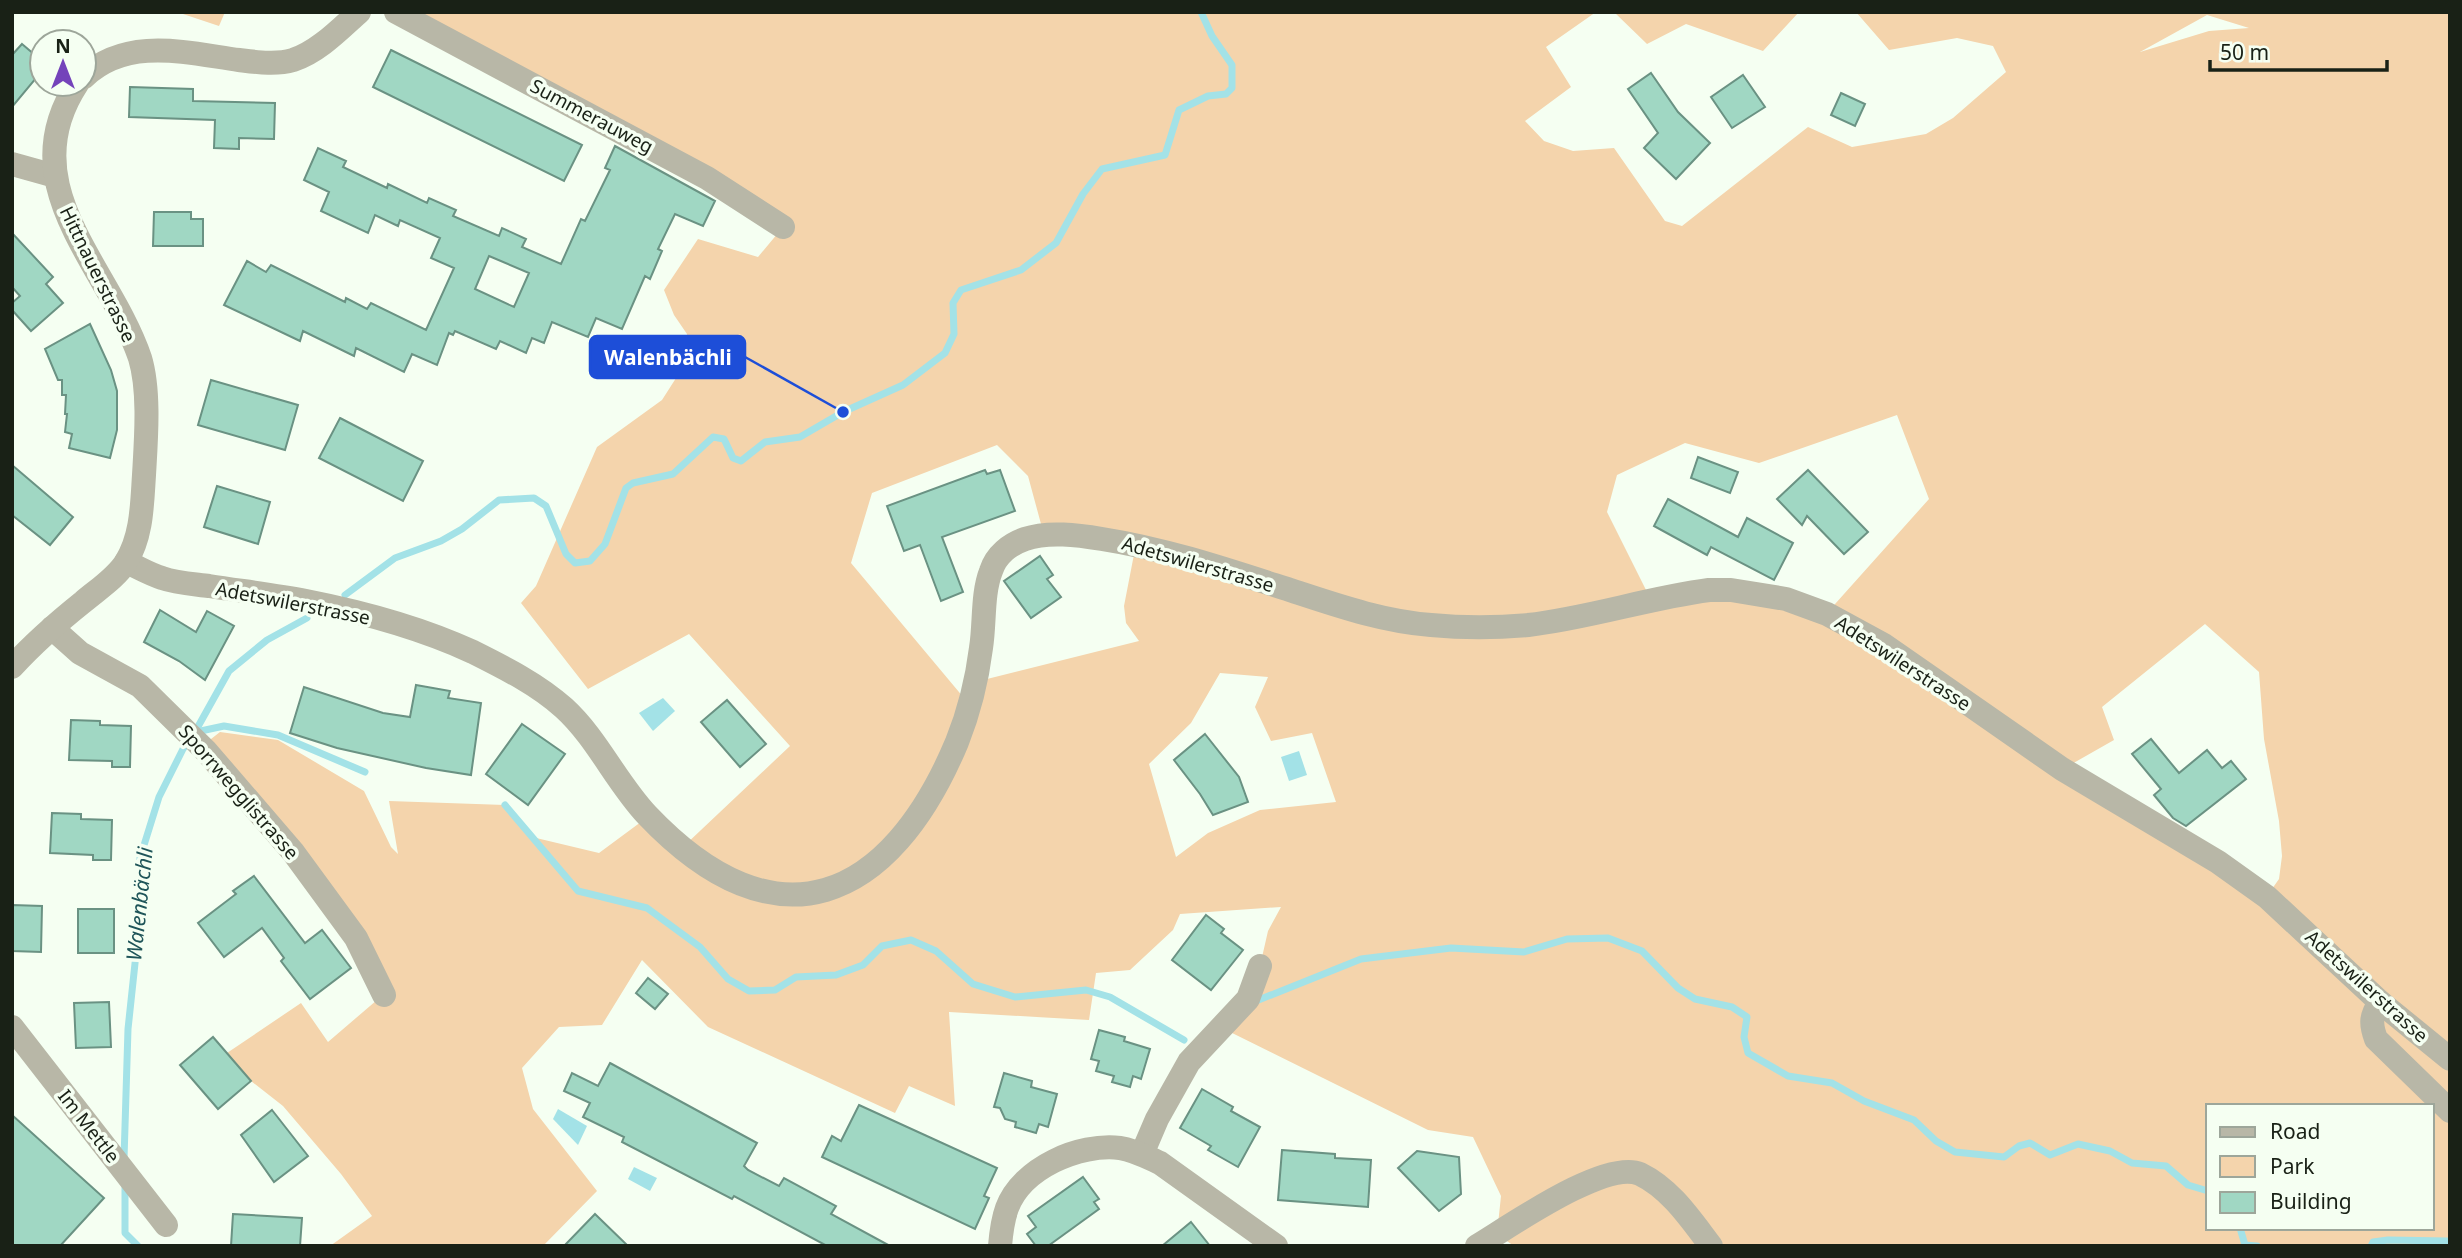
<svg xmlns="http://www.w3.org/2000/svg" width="2462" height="1258" font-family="'Noto Sans',sans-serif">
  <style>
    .green { fill: #f4d4ac; fill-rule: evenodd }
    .water { fill: #a3e2e7 }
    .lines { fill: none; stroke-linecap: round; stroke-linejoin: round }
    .stream { stroke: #a3e2e7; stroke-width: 7 }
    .building { fill: #a0d7c3; stroke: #6a9283; stroke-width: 2; fill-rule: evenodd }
    .minor { stroke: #b8b7a7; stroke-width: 24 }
    .labels { text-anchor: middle; stroke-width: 7; stroke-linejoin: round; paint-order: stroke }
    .street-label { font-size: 19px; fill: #192116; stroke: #f5fff2 }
    .water-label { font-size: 21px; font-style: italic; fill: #1f5559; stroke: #f5fff2 }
    .leader { fill: none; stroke: #1d4ed8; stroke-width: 2.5 }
    .callout-dot { fill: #1d4ed8; stroke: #f5fff2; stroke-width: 2.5 }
    .callout { fill: #1d4ed8; stroke: #1d4ed8; stroke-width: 2.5 }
    .callout-label { font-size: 21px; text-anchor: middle; font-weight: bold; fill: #fff }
  </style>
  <rect width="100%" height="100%" fill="#f5fff2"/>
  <g class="green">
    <path d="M177 12H225L219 26Z"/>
    <path d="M396 12H1596L1546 47 1571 87 1525 121 1544 141 1573 151 1614 148 1665 221 1682 226 1808 127 1852 147 1926 134 1953 118 2006 72 1993 46 1957 38 1889 50 1856 12H2450V1246H1514L1497 1234 1501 1196 1473 1137 1428 1130 1222 1028 1260 966 1268 931 1281 907 1180 914 1173 930 1130 970 1096 973 1089 1020 949 1012 955 1106 909 1086 895 1113 708 1027 642 960 602 1025 559 1027 522 1068 533 1109 597 1191 543 1246H330L372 1216 341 1174 283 1106 251 1081 227 1053 301 1003 328 1042 384 994 202 746 220 732 278 740 364 791 391 847 398 854 389 801 505 805 532 837 599 853 649 816 683 847 790 746 689 634 588 689 521 603 536 586 597 447 662 400 685 364 687 334 674 315 664 290 698 239 758 257 783 227ZM2207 15 2249 28 2209 31 2140 52ZM1897 415 1929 499 1827 613 1709 590 1651 600 1607 512 1617 475 1685 443 1759 463ZM997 445 1028 476 1044 535 1136 544 1124 606 1126 623 1139 641 975 682 969 704 851 563 872 493ZM2205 624 2259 672 2264 739 2279 821 2282 856 2279 879 2267 896 2063 769 2114 740 2102 707ZM1220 673 1268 677 1255 707 1271 741 1312 733 1336 802 1260 810 1208 833 1176 857 1149 764 1191 723ZM2208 1106H2432V1228H2208Z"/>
    <path d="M1614 12H1799L1763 51 1686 24 1647 44Z"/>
  </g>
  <g class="water">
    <path d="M663 698 675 711 653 731 639 713Z"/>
    <path d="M1299 751 1307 775 1289 781 1281 757Z"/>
    <path d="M558 1109 587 1126 578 1145 553 1119Z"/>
    <path d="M634 1167 657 1178 650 1191 628 1179Z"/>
  </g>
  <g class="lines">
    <g class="stream">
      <path d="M345 595 395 558 441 541 462 529 499 500 534 498 546 506 566 554 575 563 590 561 605 544 626 488 633 483 673 474 713 437 724 439 733 458 741 461 765 442 800 437 843 412 903 385 945 353 954 334 953 303 961 290 1021 270 1056 243 1083 194 1102 169 1165 155 1179 110 1208 96 1226 94 1232 88V65L1212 36 1201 12"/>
      <path d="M196 732 224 726 278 735 365 772"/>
      <path d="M505 805 578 891 647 908 700 947 728 979 749 991 775 990 796 977 836 975 863 965 882 946 911 940 936 951 973 984 1015 997 1086 990 1110 997 1184 1040"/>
      <path d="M1256 1001 1361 959 1451 948 1524 952 1567 939 1608 938 1642 951 1678 988 1695 999 1732 1007 1747 1017 1744 1037 1748 1053 1788 1076 1832 1083 1864 1101 1914 1120 1936 1141 1955 1152 2004 1157 2019 1146 2030 1143 2050 1155 2078 1144 2110 1151 2132 1163 2166 1166 2188 1185 2208 1191"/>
      <path d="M124 1159 128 1029 139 926 140 858 159 797 183 749 195 732 229 671 267 640 307 618"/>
      <path d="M125 1185V1233L138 1246"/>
      <path d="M2240 1228 2245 1245 2257 1246"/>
      <path d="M2371 1246 2373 1242 2388 1240 2447 1241 2450 1243"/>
    </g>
  </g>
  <g class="building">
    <path d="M22 44 42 61V71L12 107V55Z"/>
    <path d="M391 50 582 145 564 181 373 87Z"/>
    <path d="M1651 73 1678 112 1710 143 1676 179 1644 148 1658 133 1628 89Z"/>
    <path d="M1743 75 1765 107 1732 128 1711 97Z"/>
    <path d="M130 87 193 89V101L275 103 274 139 239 138V149L214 148 215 120 129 117Z"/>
    <path d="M1841 93 1865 104 1855 126 1831 115Z"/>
    <path d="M615 146 715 201 703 226 675 214 658 249 662 251 650 279 645 276 622 329 596 318 588 337 552 322 544 343 532 338 526 353 500 341 496 349 455 331 453 335 449 333 437 365 412 354 404 372 356 348 354 356 303 331 300 341 224 305 247 261 266 272 271 265 345 302 346 298 367 309 371 303 426 330 454 268 431 258 440 238 400 220 398 226 375 215 368 233 321 211 329 192 304 180 318 148 346 161 343 167 387 188 388 184 427 203 429 198 456 210 453 216 499 236 502 228 526 239 522 247 561 264 581 219 585 221 610 170 605 168ZM489 256 529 273 514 307 475 289Z"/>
    <path d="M154 212H191V219H203V246H153Z"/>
    <path d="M12 233 53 277 46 284 63 303 31 331 12 310V303L20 296 12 287Z"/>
    <path d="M90 324 111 370 117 391V430L110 458 69 448 72 434 65 432 67 414H65L66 395H62V380H58L45 349Z"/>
    <path d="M211 380 298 405 285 450 198 425Z"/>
    <path d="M340 418 423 461 403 501 319 458Z"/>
    <path d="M1698 457 1738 472 1730 493 1691 478Z"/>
    <path d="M12 465 73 517 50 545 12 515Z"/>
    <path d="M985 470 987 474 1000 470 1015 511 942 537 963 592 941 601 920 545 904 551 887 506Z"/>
    <path d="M1808 470 1868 532 1844 554 1807 516 1802 525 1777 499Z"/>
    <path d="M217 486 270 502 258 544 204 527Z"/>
    <path d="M1668 499 1738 537 1747 518 1793 543 1774 580 1711 547 1707 555 1654 526Z"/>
    <path d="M1040 556 1053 575 1047 579 1061 597 1031 618 1004 581Z"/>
    <path d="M160 610 196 632 207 611 234 626 205 680 179 661 144 642Z"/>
    <path d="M416 685 450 691 448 698 481 703 471 775 426 768 337 748 290 733 304 687 383 713 410 717Z"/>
    <path d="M727 700 766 744 740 767 701 722Z"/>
    <path d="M71 720 100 721V725L131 726 130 767H112V761L69 760Z"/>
    <path d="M522 724 565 754 528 805 486 774Z"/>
    <path d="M1205 734 1239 777 1248 802 1213 815 1200 794 1174 760Z"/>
    <path d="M2151 739 2179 773 2207 750 2222 768 2231 761 2246 779 2186 826 2173 818 2154 795 2161 789 2132 754Z"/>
    <path d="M52 813 81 814V819L112 820 111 860H93V855L50 853Z"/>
    <path d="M254 876 305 943 322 930 351 968 310 999 281 961 284 958 262 928 224 957 198 923 236 894 233 891Z"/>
    <path d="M12 905 42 906 41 952 12 951Z"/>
    <rect x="78" y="909" width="36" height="44"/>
    <path d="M1206 915 1224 929 1221 933 1243 950 1211 990 1172 960Z"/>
    <path d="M648 978 668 994 655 1009 636 993Z"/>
    <path d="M109 1002 111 1047 76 1048 74 1003Z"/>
    <path d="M1099 1030 1125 1037 1124 1041 1150 1049 1141 1079 1133 1076 1130 1087 1112 1082 1114 1076 1096 1071 1099 1061 1091 1059Z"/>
    <path d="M213 1037 251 1081 218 1109 180 1065Z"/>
    <path d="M610 1063 757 1143 744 1166 748 1170 779 1186 784 1178 836 1206 831 1214 890 1246H827L734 1196 732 1199 622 1142 624 1137 583 1117 590 1103 564 1091 572 1073 598 1086Z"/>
    <path d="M1004 1073 1032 1081 1031 1087 1057 1094 1048 1127 1039 1124 1036 1133 1015 1127 1016 1122 1005 1119 1000 1108 994 1107Z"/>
    <path d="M1202 1089 1233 1107 1231 1111 1260 1127 1238 1167 1208 1150 1211 1146 1180 1128Z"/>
    <path d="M859 1105 997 1168 984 1196 989 1198 975 1229 822 1157 832 1136 841 1141Z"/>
    <path d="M272 1110 308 1156 274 1182 241 1135Z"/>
    <path d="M12 1115 104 1198 60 1246H12Z"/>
    <path d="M1282 1150 1335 1154V1158L1371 1160 1368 1207 1278 1200Z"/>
    <path d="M1417 1151 1459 1157 1461 1194 1439 1211 1398 1168Z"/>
    <path d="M1083 1177 1099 1199 1094 1202 1099 1209 1048 1246H1036L1027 1234 1036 1227 1028 1216Z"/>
    <path d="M233 1214 302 1218 300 1246H231Z"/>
    <path d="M595 1214 628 1246H564Z"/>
    <path d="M1191 1222 1210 1246H1162Z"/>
  </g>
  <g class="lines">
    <g class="minor">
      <path d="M396 12 707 178 783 227"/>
      <path d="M84 77C127 36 187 53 239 60 256 62 276 65 293 60 318 52 340 29 359 12"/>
      <path d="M12 164 55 176"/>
      <path d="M126 562C138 567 149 574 162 578 176 583 194 584 209 586 241 591 274 595 306 601 362 612 421 628 473 652 505 668 537 684 564 708 597 738 616 782 647 815 777 952 890 902 957 742 969 712 977 680 981 648 985 623 982 594 991 571 996 555 1010 544 1025 539 1048 531 1078 535 1102 539 1166 549 1228 570 1290 590 1336 605 1381 621 1431 625 1463 628 1495 628 1528 625 1589 618 1648 598 1709 590H1731L1786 599 1827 614 1884 645 2062 769 2218 862 2267 897 2380 1002 2450 1059"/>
      <path d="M52 628 80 653 140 686 206 751 293 852 356 938 384 995"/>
      <path d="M12 667C34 643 58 622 83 602 97 590 116 578 126 562 142 536 142 505 144 475 146 440 150 391 140 358 109 266 10 186 77 84"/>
      <path d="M2380 1002C2371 1016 2370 1023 2376 1039L2450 1111"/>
      <path d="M12 1027 166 1225"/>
      <path d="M1142 1154 1157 1119 1189 1062 1248 999 1260 966"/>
      <path d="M1000 1246C1001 1234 1003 1219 1007 1208 1022 1168 1079 1143 1120 1148 1134 1150 1147 1157 1160 1163L1276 1246"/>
      <path d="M1477 1246C1509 1227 1605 1159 1640 1174 1671 1189 1691 1220 1711 1246"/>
    </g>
  </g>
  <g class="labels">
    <g class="street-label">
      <text transform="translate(592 116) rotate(28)" y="7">Summerauweg</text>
      <text transform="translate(98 274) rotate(64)" y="7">Hittnauerstrasse</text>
      <text transform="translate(1198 564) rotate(16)" y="7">Adetswilerstrasse</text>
      <text transform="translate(293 603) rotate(11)" y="7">Adetswilerstrasse</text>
      <text transform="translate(1903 663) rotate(33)" y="7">Adetswilerstrasse</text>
      <text transform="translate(239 792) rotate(49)" y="7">Sporrwegglistrasse</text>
      <text transform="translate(2367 986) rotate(42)" y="7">Adetswilerstrasse</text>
      <text transform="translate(89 1126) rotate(52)" y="7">Im Mettle</text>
    </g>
    <g class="water-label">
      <text transform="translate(140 904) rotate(-84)" y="7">Walenbächli</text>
    </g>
  </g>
  <path class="leader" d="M843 412L745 357"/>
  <circle class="callout-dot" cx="843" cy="412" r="7"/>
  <rect class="callout" x="590" y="336" width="155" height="42" rx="7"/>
  <g class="callout-label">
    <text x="668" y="365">Walenbächli</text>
  </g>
  <rect width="2462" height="1258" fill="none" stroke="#192116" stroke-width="28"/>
  <rect x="2206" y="1104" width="228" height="126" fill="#f5fff2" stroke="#9da69a" stroke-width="2"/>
  <rect x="2220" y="1127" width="35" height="10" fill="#b8b7a7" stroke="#9da69a" stroke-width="2"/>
  <text x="2270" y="1139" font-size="21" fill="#192116">Road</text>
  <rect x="2220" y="1156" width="35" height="21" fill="#f4d4ac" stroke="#9da69a" stroke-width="2"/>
  <text x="2270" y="1174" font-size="21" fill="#192116">Park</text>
  <rect x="2220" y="1192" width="35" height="21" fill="#a0d7c3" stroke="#9da69a" stroke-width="2"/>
  <text x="2270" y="1209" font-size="21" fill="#192116">Building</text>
  <g transform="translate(63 63)"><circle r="33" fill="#f5fff2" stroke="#9da69a" stroke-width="2"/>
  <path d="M0-5L12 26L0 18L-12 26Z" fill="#7443ba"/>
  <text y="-10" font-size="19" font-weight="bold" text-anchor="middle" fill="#192116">N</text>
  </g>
  <path d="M2210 60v10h177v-10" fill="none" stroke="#192116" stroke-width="3.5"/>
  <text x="2220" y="60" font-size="21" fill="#192116" stroke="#f5fff2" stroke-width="5" paint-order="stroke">50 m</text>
</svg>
